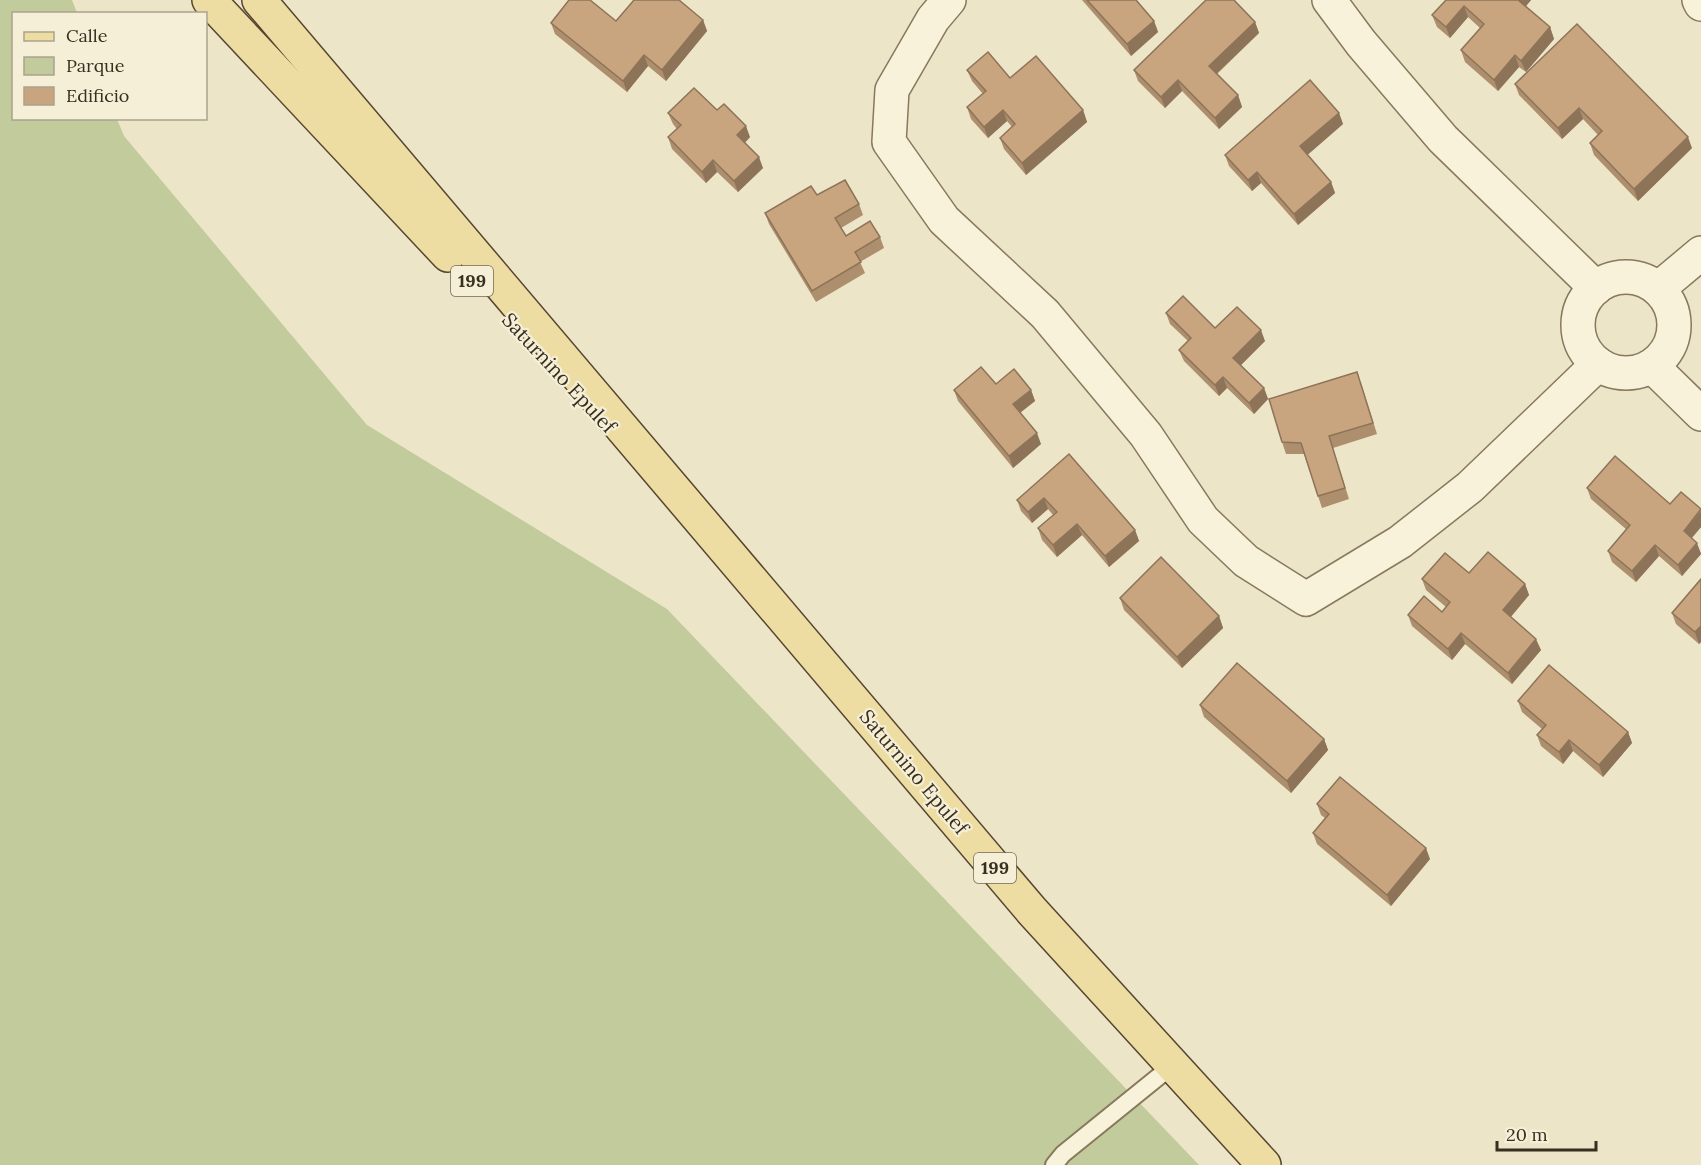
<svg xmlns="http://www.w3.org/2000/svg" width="1701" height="1165" font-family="Lora,serif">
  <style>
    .green { fill: #c1cb9c }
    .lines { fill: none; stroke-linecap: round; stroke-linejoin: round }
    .service-casing { stroke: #88785d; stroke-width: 20 }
    .minor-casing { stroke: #88785d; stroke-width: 36 }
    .primary-casing { stroke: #564631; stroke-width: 36 }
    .service { stroke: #f8f2db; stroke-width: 16 }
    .minor { stroke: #f8f2db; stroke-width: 33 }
    .primary { stroke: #eedda2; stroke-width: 33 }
    .wall { fill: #ad8e6d }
    .shaded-wall { fill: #8d7459 }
    .building { fill: #c9a57f; stroke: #8d7459; stroke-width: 1.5 }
    .labels { text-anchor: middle; stroke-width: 4.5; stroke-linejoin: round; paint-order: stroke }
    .shield { fill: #f5efd7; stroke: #716957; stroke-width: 1.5 }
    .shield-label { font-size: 18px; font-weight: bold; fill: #392f20 }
    .street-label { font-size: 20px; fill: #392f20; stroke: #f5efd7 }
  </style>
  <rect width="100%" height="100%" fill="#ede5c8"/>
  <path class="green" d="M0 0H72L77 13 14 14V118L117 119 124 136 367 425 667 609 1199 1165H0Z"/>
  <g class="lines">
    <defs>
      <path id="service" d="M1054 1165 1063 1154 1173 1065"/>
      <g id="minor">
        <path d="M949 0 933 19 892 90 889 142 944 220 1045 314 1146 435 1203 520 1246 561 1306 599 1400 542 1470 487 1598 364"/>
        <path d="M1329 0 1361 43 1443 139 1596 288"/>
        <path d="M1699 0 1701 4"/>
        <circle cx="1626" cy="325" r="48"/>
        <path d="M1658 289 1701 253"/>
        <path d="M1652 366 1701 414"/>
      </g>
      <g id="primary">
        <path d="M209 0 448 255"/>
        <path d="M259 0 1032 911 1264 1165"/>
      </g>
    </defs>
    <use href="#service" class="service-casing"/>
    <use href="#minor" class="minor-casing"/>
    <use href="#primary" class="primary-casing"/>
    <use href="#service" class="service"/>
    <use href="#minor" class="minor"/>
    <use href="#primary" class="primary"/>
  </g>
  <g class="wall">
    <path d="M1082 0H1136L1154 21 1158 32 1131 56Z"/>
    <path d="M1446 0H1531L1526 6 1550 27 1554 39 1526 72 1519 67 1498 91 1465 62 1461 50 1480 28 1468 17 1450 38 1437 27 1432 15Z"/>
    <path d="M703 20 707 31 666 81 648 66 627 92 555 34 551 23Z"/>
    <path d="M1255 22 1259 33 1217 74 1238 95 1242 107 1219 129 1182 91 1165 108 1138 81 1134 70Z"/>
    <path d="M967 70 1010 78 1083 110 1087 122 1026 175 1004 149 1000 138 1012 127 1007 121 988 138 971 119 967 107 983 94 972 81Z"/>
    <path d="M1515 84 1692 148 1638 201 1594 155 1590 143 1598 135 1583 119 1562 139 1519 95Z"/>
    <path d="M717 110 750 137 745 143 763 168 738 192 717 172 706 183 672 149 668 137 677 129 673 124 668 113Z"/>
    <path d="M1339 113 1343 124 1307 155 1331 182 1335 193 1298 225 1261 183 1252 191 1229 166 1225 155Z"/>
    <path d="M817 195 859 204 863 215 841 228 846 236 880 237 884 248 860 262 865 273 816 302 769 224 765 213Z"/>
    <path d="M1166 313 1215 328 1265 341 1241 365 1264 388 1268 399 1254 414 1227 388 1219 396 1184 361 1179 350 1188 341 1170 324Z"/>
    <path d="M1361 383 1377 434 1333 448 1349 499 1322 508 1304 454H1286L1282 442Z"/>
    <path d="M996 384 1031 390 1035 401 1020 413 1041 444 1013 468 958 401 954 390Z"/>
    <path d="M1069 454 1135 530 1139 541 1109 567 1082 535 1057 557 1042 540 1038 528 1053 515 1048 509 1032 523 1021 511 1017 500Z"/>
    <path d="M1587 488 1701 509V527L1692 538 1701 553V554L1682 576 1659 556 1636 582 1612 562 1608 551 1627 530 1591 499Z"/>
    <path d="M1469 573 1525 584 1529 595 1511 617 1541 650 1512 684 1465 644 1452 660 1412 626 1408 615 1442 612 1446 607 1426 590 1422 579Z"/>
    <path d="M1701 579V642L1699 644 1676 624 1672 613Z"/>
    <path d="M1120 598 1219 616 1223 628 1182 668 1124 610Z"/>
    <path d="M1518 701 1628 732 1632 743 1603 777 1573 751 1563 764 1541 746 1537 735 1542 729 1522 712Z"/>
    <path d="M1200 705 1324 739 1328 750 1291 793 1204 717Z"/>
    <path d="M1317 804 1430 859 1391 906 1317 844 1313 833 1325 818 1321 815Z"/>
  </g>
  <g class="shaded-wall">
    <path d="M1518 0H1531L1522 11Z"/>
    <path d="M1464 6 1468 17 1450 38 1446 27Z"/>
    <path d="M703 20 707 31 666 81 662 70Z"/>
    <path d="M1154 21 1158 32 1131 56 1127 44Z"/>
    <path d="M1255 22 1259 33 1213 77 1209 66Z"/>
    <path d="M1550 27 1554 39 1526 72 1521 61Z"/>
    <path d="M644 55 648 66 627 92 623 81Z"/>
    <path d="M1515 55 1519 67 1498 91 1494 80Z"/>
    <path d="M1178 80 1182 91 1165 108 1161 97Z"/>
    <path d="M1238 95 1242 107 1219 129 1215 118Z"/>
    <path d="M1579 108 1583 119 1562 139 1558 128Z"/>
    <path d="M1003 110 1007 121 988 138 984 127Z"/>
    <path d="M1083 110 1087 122 1026 175 1022 163Z"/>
    <path d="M1339 113 1343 124 1304 158 1300 146Z"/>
    <path d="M746 126 750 137 741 146 737 135Z"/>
    <path d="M1688 137 1692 148 1638 201 1634 189Z"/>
    <path d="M759 157 763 168 738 192 734 181Z"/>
    <path d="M713 160 717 172 706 183 702 172Z"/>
    <path d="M1257 172 1261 183 1252 191 1248 180Z"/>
    <path d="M1331 182 1335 193 1298 225 1294 214Z"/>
    <path d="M1261 330 1265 341 1237 369 1233 358Z"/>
    <path d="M1223 377 1227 388 1219 396 1215 385Z"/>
    <path d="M1264 388 1268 399 1254 414 1249 403Z"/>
    <path d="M1031 390 1035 401 1017 415 1013 404Z"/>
    <path d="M1037 433 1041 444 1013 468 1009 456Z"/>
    <path d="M1044 498 1048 509 1032 523 1028 512Z"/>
    <path d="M1701 511V527L1688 542 1684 531Z"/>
    <path d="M1077 524 1082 535 1057 557 1053 545Z"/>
    <path d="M1135 530 1139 541 1109 567 1105 556Z"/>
    <path d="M1697 543 1701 554 1682 576 1678 565Z"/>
    <path d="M1655 545 1659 556 1636 582 1632 571Z"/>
    <path d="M1525 584 1529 595 1507 621 1503 610Z"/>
    <path d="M1219 616 1223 628 1182 668 1177 657Z"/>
    <path d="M1701 626V642L1699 644 1695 632Z"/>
    <path d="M1461 633 1465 644 1452 660 1448 649Z"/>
    <path d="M1536 639 1541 650 1512 684 1508 673Z"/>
    <path d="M1628 732 1632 743 1603 777 1599 765Z"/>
    <path d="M1324 739 1328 750 1291 793 1287 781Z"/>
    <path d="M1569 740 1573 751 1563 764 1559 752Z"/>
    <path d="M1426 848 1430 859 1391 906 1387 895Z"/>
  </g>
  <g class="building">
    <path d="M569 0H590L616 21 634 0H679L703 20 662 70 644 55 623 81 551 23Z"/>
    <path d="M1087 0H1136L1154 21 1127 44Z"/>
    <path d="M1206 0H1234L1255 22 1209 66 1238 95 1215 118 1178 80 1161 97 1134 70Z"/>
    <path d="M1446 0H1518L1550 27 1521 61 1515 55 1494 80 1461 50 1484 24 1464 6 1446 27 1432 15Z"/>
    <path d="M1577 24 1688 137 1634 189 1590 143 1602 131 1579 108 1558 128 1515 84Z"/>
    <path d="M988 52 1010 78 1036 56 1083 110 1022 163 1000 138 1015 124 1003 110 984 127 967 107 986 91 967 70Z"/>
    <path d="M1310 80 1339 113 1300 146 1331 182 1294 214 1257 172 1248 180 1225 155Z"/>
    <path d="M694 88 717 110 724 104 746 126 737 135 759 157 734 181 713 160 702 172 668 137 681 125 668 113Z"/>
    <path d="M845 180 859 204 835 218 846 236 870 221 880 237 855 252 861 262 812 291 765 213 811 186 817 195Z"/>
    <path d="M1183 296 1215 328 1237 307 1261 330 1233 358 1264 388 1249 403 1223 377 1215 385 1179 350 1191 338 1166 313Z"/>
    <path d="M981 367 996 384 1014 369 1031 390 1013 404 1037 433 1009 456 954 390Z"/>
    <path d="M1357 372 1373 423 1329 436 1345 488 1318 496 1301 443 1282 442 1269 399Z"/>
    <path d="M1069 454 1135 530 1105 556 1077 524 1053 545 1038 528 1057 512 1044 498 1028 512 1017 500Z"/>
    <path d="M1615 456 1670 504 1681 492 1701 509 1684 531 1697 543 1678 565 1655 545 1632 571 1608 551 1630 525 1587 488Z"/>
    <path d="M1488 552 1525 584 1503 610 1536 639 1508 673 1461 633 1448 649 1408 615 1424 596 1442 612 1450 602 1422 579 1445 553 1469 573Z"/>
    <path d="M1161 557 1219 616 1177 657 1120 598Z"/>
    <path d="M1701 579V626L1695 632 1672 613Z"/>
    <path d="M1237 663 1324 739 1287 781 1200 705Z"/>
    <path d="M1549 665 1628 732 1599 765 1569 740 1559 752 1537 735 1546 725 1518 701Z"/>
    <path d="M1340 777 1426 848 1387 895 1313 833 1329 814 1317 804Z"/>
  </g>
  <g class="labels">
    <g class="shield">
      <rect x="451" y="266" width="42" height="30" rx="4.5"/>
      <rect x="974" y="853" width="42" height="30" rx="4.5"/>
    </g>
    <g class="shield-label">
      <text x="472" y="287">199</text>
      <text x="995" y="874">199</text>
    </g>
    <g class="street-label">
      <text transform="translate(559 373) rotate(47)" y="7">Saturnino Epulef</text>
      <text transform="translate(914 772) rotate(50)" y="7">Saturnino Epulef</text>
    </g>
  </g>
  <rect x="12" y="12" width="195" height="108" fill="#f5efd7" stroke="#aaa28e" stroke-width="1.5"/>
  <rect x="24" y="32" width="30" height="9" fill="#eedda2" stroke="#aaa28e" stroke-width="1.5"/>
  <text x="66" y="42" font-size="18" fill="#392f20">Calle</text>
  <rect x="24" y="57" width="30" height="18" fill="#c1cb9c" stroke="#aaa28e" stroke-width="1.5"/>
  <text x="66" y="72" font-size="18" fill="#392f20">Parque</text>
  <rect x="24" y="87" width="30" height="18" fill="#c9a57f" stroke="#aaa28e" stroke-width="1.5"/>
  <text x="66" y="102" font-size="18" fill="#392f20">Edificio</text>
  <path d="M1497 1141v9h99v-9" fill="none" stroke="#392f20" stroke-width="3"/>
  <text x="1506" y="1141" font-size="18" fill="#392f20" stroke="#f5efd7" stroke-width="4.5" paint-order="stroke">20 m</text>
</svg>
